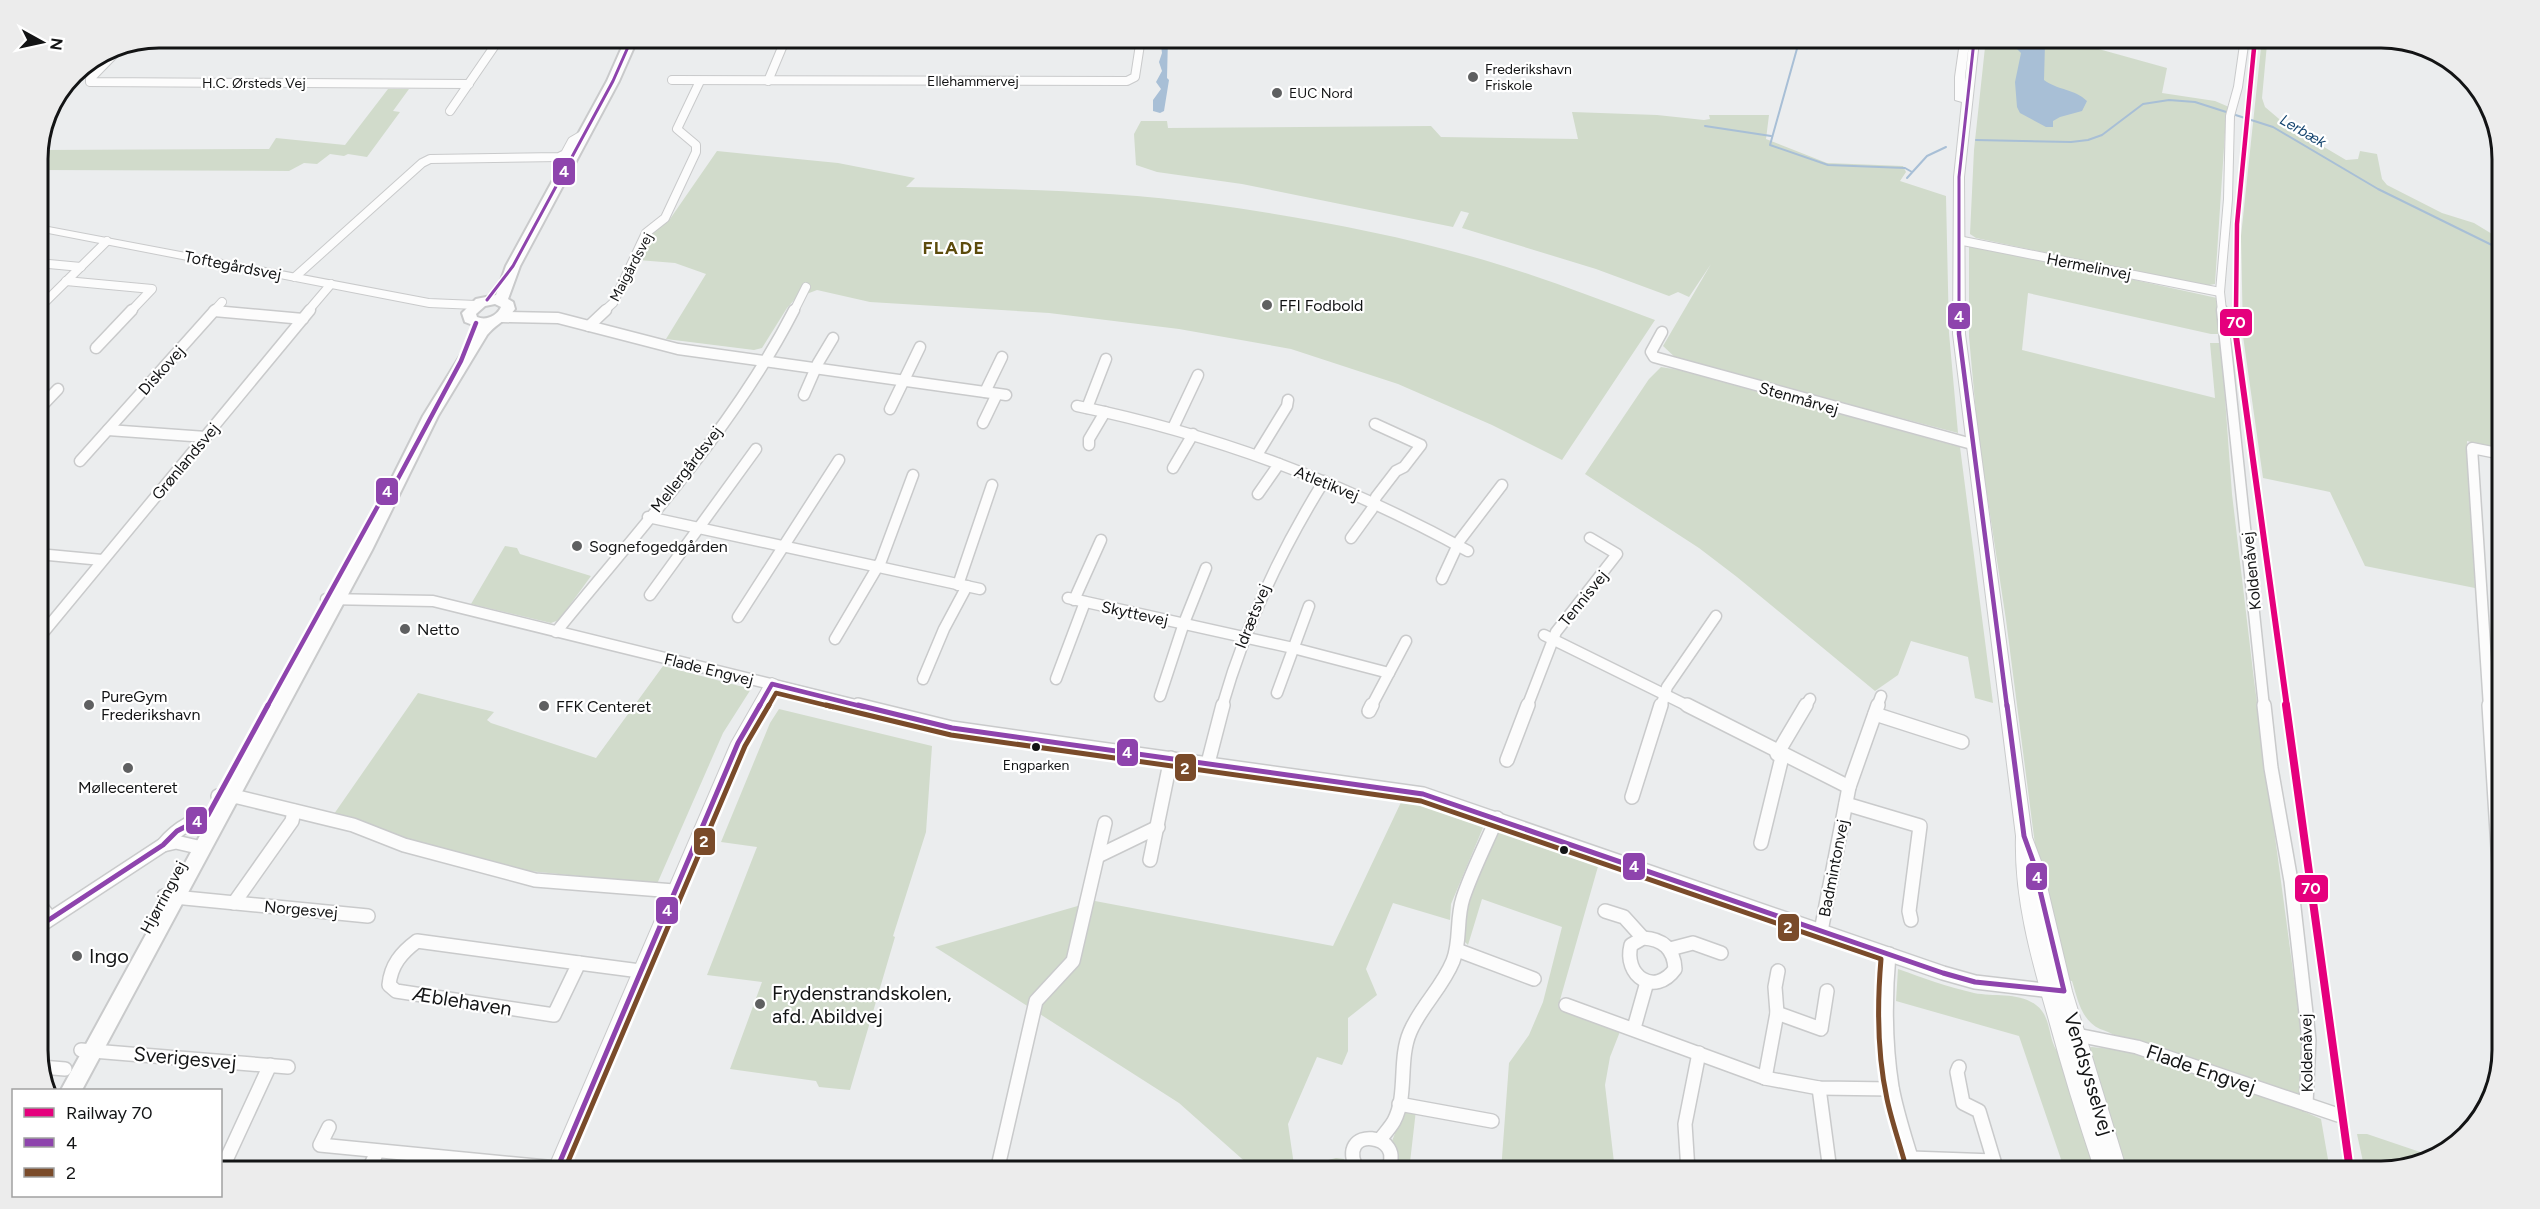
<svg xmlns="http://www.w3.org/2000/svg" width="2540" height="1209" font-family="Figtree,sans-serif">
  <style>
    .green { fill: #d1dbcb }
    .water { fill: #a8bfd6 }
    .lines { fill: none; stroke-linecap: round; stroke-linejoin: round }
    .stream { stroke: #a8bfd6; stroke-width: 2 }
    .minor-far2-casing { stroke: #c9cacb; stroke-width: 10 }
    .minor-far1-casing { stroke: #c9cacb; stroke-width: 13 }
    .minor-casing { stroke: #c9cacb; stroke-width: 16 }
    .tertiary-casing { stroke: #c9cacb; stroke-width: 2 }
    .primary-casing { stroke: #c9cacb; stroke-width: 4 }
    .minor-far2 { stroke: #fcfcfc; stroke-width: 8 }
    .minor-far1 { stroke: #fcfcfc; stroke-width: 10 }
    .minor { stroke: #fcfcfc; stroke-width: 13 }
    .tertiary { fill: #fcfcfc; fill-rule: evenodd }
    .primary { fill: #fcfcfc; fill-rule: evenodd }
    .bus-1-far2-casing { stroke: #fff; stroke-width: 6 }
    .bus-1-far1-casing { stroke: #fff; stroke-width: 9 }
    .bus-1-casing { stroke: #fff; stroke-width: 10 }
    .bus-2-far1-casing { stroke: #fff; stroke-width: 9 }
    .bus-2-casing { stroke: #fff; stroke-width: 10 }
    .bus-1-far2 { stroke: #8e44ad; stroke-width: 3 }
    .bus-1-far1 { stroke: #8e44ad; stroke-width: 4.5 }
    .bus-1 { stroke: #8e44ad; stroke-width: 5 }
    .bus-2-far1 { stroke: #7a4b2a; stroke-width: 4.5 }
    .bus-2 { stroke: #7a4b2a; stroke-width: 5 }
    .rail-1-far2-casing { stroke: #fff; stroke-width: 8 }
    .rail-1-far1-casing { stroke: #fff; stroke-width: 10 }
    .rail-1-casing { stroke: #fff; stroke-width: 12 }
    .rail-1-far2 { stroke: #e5007d; stroke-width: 4.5 }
    .rail-1-far1 { stroke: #e5007d; stroke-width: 6 }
    .rail-1 { stroke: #e5007d; stroke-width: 8 }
    .poi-dot { fill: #5f6061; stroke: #fff; stroke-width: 2 }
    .bus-dot { fill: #131415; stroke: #fff; stroke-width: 2 }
    .labels { text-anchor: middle; stroke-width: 4.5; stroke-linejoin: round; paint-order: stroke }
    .far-poi-label { font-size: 14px; fill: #131415; stroke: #fff; text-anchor: start }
    .far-street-label { font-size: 14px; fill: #131415; stroke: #fff }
    .bus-label { font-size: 14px; fill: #131415; stroke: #fff }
    .far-water-label { font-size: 15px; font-style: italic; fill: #13436e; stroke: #fff }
    .street-label { font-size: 16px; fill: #131415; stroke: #fff }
    .poi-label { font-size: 16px; fill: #131415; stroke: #fff; text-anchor: start }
    .far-district-label { font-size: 18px; font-weight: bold; letter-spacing: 1.5px; fill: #5c4b0c; stroke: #fff }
    .near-poi-label { font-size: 20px; fill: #131415; stroke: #fff; text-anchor: start }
    .near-street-label { font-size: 20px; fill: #131415; stroke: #fff }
    .rim { fill: none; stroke: #131415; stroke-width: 3 }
    .line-badge { stroke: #fff; stroke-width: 2 }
    .badge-label { font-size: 16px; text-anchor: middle; font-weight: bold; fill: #fff }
  </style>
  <rect width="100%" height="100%" fill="#ebedee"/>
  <g class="green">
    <path d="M1986 38 2000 40 2005 38H2059L2167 68 2162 93 2215 101 2229 107 2226 117 2215 284 2204 286 1976 238 1970 234 1974 150Z"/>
    <path d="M2262 38H2274L2267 44 2262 98 2265 107 2285 124 2346 160 2358 159 2360 151 2377 154 2382 179 2387 185 2442 213 2474 223 2502 240V451L2467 441 2475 588 2365 566 2330 492 2263 478 2243 336 2241 236Z"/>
    <path d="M388 89H409L393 111 400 112 367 157 348 154 344 156 330 154 317 164 304 163 289 171 38 170V150L269 149 276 138 345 145Z"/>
    <path d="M1572 112 1657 115 1704 120 1710 119 1709 115H1769L1766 139 1827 163 1903 166 1906 172 1900 181 1946 196 1949 333 1958 433 1678 360 1663 346 1711 264 1689 297 1678 292 1669 296 1596 269 1462 228 1469 213 1461 211 1453 227 1242 184 1157 172 1136 165 1134 134 1141 121H1167L1168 128 1431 126 1441 137 1578 139Z"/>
    <path d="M717 151 838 163 915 178 906 187C1007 189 1109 190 1209 204 1301 217 1395 234 1484 260 1542 277 1598 299 1655 320L1562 460 1492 425 1398 384 1291 349 1179 329 1049 313 870 302 817 290 796 298 787 308 762 348 754 350 666 339 706 274 675 263 638 260 653 232 670 219Z"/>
    <path d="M1975 245 2217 298 2219 334H2211L2028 293 2022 350 2215 398 2210 343H2221L2232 494 2254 680 2302 1038V1093L2295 1097 2117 1037C2111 1033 2106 1031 2100 1029 2081 1020 2078 1000 2072 981L2065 980 2039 870 2034 837 2006 620 1978 435 1969 337V246Z"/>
    <path d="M1661 367 1679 370 1960 447 1993 703 1975 698 1968 657 1911 641 1898 675 1875 691 1737 577 1699 548 1585 474 1649 379Z"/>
    <path d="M505 546 517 548 520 554 591 576 559 620 551 623 471 604Z"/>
    <path d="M663 666 751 689 723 733 657 884 529 871 407 840 334 814 418 693 494 712 487 720 491 723 596 758Z"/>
    <path d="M779 709 932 746 926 832 893 936 895 937 850 1090 819 1087 816 1081 730 1069 762 982 707 975 757 847 721 842 770 723Z"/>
    <path d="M1403 798 1485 823 1451 904 1450 920 1393 903 1366 969 1377 995 1348 1018V1051L1342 1065 1317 1057 1288 1124 1294 1165 1292 1171H1248L1250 1166 1179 1103 935 947 1095 901 1333 946Z"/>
    <path d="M1499 828 1599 863 1558 1007 1621 1029 1610 1057 1605 1085 1615 1171H1501L1509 1063 1529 1035 1543 1002 1562 927 1482 899 1468 945 1464 941 1463 916 1467 903Z"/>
    <path d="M1898 969C1923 978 1948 987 1974 993 1994 997 2019 992 2036 1005 2054 1018 2046 1045 2063 1057L2102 1171H2065L2019 1036 1896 1001Z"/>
    <path d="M2092 1047 2111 1049 2123 1047 2148 1054 2294 1107 2321 1119 2330 1171H2122L2085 1048Z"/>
    <path d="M1413 1108 1416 1110 1409 1171H1395C1398 1160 1398 1152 1392 1141L1403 1113Z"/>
    <path d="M2357 1134H2367L2432 1156 2381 1171H2365Z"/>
    <path d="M1336 1158 1344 1159 1349 1171H1318L1316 1163Z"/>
  </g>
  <g class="water">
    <path d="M1160 38H1168L1167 78 1169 80 1164 111 1160 113 1153 111V100L1161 89 1156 82 1162 71 1159 62 1162 53Z"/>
    <path d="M2028 40 2045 44 2044 80C2057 90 2075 89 2087 101L2082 111 2060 117 2053 121V127H2046L2020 113 2017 107 2015 82 2021 53 2013 45Z"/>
  </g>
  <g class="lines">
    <g class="stream">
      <path d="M1800 38 1770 145 1828 165 1905 168 1912 172"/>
      <path d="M1705 126 1771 136"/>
      <path d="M1976 140 2071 142 2088 140 2102 135 2143 104 2169 100 2195 102 2273 127 2378 189 2502 250"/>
      <path d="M1907 178 1927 156 1946 147"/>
    </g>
    <defs>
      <g id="minor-far2">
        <path d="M123 45 90 79V82L469 84"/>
        <path d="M672 80 1127 81 1135 77 1141 38"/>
        <path d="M768 81 786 38"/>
        <path d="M450 111 500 38"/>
        <path d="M1958 240 2220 292"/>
        <path d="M38 263 81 267"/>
        <path d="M295 277 422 163 430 159 559 157 565 154 572 141 584 134"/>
        <path d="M66 281 152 289 131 311"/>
        <path d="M38 309 107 241"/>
        <path d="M214 311H217"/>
        <path d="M214 311 222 302"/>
        <path d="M308 311 331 284"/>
        <path d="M604 311 613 303 646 233 665 218 696 152V145L677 129 700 81"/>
        <path d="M794 311 806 287"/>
        <path d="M2222 311 2220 292 2228 199 2230 116 2238 87 2245 38"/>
      </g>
      <g id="minor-far1">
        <path d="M2222 310 2264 707"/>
        <path d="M214 311 303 319"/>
        <path d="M502 317 558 318 678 349 1006 395"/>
        <path d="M589 326 606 310"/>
        <path d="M1662 332 1651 352 1654 357 1972 444"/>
        <path d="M96 348 132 310"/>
        <path d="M985 392 1002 357"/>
        <path d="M804 395 818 363 833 338"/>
        <path d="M1077 406C1217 435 1342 482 1468 551"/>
        <path d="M1087 408 1106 359"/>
        <path d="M890 409 920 347"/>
        <path d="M38 410 58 389"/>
        <path d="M983 423 997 394"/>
        <path d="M1173 428 1198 375"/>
        <path d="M108 430 206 437"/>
        <path d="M1089 445V439L1105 412"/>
        <path d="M1257 455 1287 406 1288 400"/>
        <path d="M80 461 215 310"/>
        <path d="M1173 468 1193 434"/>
        <path d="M1258 494 1279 464"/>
        <path d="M648 517 980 589"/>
        <path d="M1351 538 1372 509 1376 497 1396 471 1404 467 1421 445 1375 424"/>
        <path d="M38 554 102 560"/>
        <path d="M1442 579 1460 540 1502 485"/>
        <path d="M958 585 992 485"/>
        <path d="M650 595 756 449"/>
        <path d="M1068 598 1293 648 1389 673"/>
        <path d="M326 599 433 601 864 707"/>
        <path d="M1074 600 1101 540"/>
        <path d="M738 617 839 460"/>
        <path d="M556 632C640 528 733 429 794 310"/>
        <path d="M1544 635 1690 707"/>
        <path d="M38 639 310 310"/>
        <path d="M835 639 881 561 913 475"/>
        <path d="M923 679 944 629 967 586"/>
        <path d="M1056 679 1085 602"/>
        <path d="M1277 693 1309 606"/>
        <path d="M1160 696 1184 623 1206 568"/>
        <path d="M1222 707C1245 626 1280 552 1324 481"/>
        <path d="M1371 707 1406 641"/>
        <path d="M1527 707 1556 632 1617 554 1590 538"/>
        <path d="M1661 707 1667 687 1716 616"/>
        <path d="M1805 707 1810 699"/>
        <path d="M1877 707 1881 696"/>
        <path d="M2489 707 2472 448 2502 454"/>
      </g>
      <g id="minor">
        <path d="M858 705 952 728 1423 794 1943 973 1975 982 2052 991"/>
        <path d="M1687 705 1849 787"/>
        <path d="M2264 705 2271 768 2291 881 2309 1040 2306 1104"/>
        <path d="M2489 705 2502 912"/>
        <path d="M1369 711 1372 705"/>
        <path d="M1875 714 1962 742"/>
        <path d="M1777 754 1806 705"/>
        <path d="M1507 760 1528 705"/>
        <path d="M1208 763 1223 705"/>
        <path d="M218 796 238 797 353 825 404 845 535 880 674 891"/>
        <path d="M1632 797 1661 705"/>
        <path d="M1846 804 1920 826 1909 911 1911 920"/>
        <path d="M1761 843 1782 757"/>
        <path d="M163 845 176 842 202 848"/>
        <path d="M1098 856 1158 827"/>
        <path d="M1150 860 1171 758"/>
        <path d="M164 896 368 916"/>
        <path d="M38 903 50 918"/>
        <path d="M234 903 292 821 294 811"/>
        <path d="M1605 911 1624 917 1643 938"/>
        <path d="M38 927 163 845C178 827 197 817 220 814"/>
        <path d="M1821 931 1849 787 1878 705"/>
        <path d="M1643 938C1663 939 1674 949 1675 969 1655 997 1623 976 1631 945Z"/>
        <path d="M417 941 579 963 554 1015 396 991 389 985C391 965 401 953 417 941Z"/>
        <path d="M1670 949 1693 943 1721 953"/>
        <path d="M1457 950 1534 979"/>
        <path d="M1889 954C1885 998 1885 1043 1892 1087 1897 1115 1907 1143 1915 1171"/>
        <path d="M579 963 640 971"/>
        <path d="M1566 1005 1765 1078 1819 1088 1892 1089"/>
        <path d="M1777 1013 1821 1029 1827 991"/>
        <path d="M1634 1028 1647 982"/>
        <path d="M2072 1034 2137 1047 2338 1115"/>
        <path d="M81 1050 288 1067"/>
        <path d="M41 1067 65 1069"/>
        <path d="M1765 1078 1777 1013 1775 987 1778 971"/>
        <path d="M1819 1088 1830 1171"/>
        <path d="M1399 1104 1492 1121"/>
        <path d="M329 1127 320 1145 557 1168"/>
        <path d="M1380 1140C1384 1134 1390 1128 1394 1121 1408 1095 1398 1060 1410 1032 1421 1006 1442 988 1453 961 1461 941 1456 919 1463 898 1472 871 1486 844 1497 818"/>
        <path d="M1911 1158 1994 1161 1979 1111 1963 1103 1957 1072 1959 1067"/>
        <path d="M221 1171 270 1065"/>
        <path d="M368 1171 377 1152"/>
        <path d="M997 1171 1036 1001 1073 961 1105 823"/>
        <path d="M1358 1171C1332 1123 1411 1133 1386 1171"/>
        <path d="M1688 1171 1685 1124 1699 1053"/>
      </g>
      <g id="tertiary">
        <path d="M1945 38H1969L1979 41 1964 177 1965 334 2032 837 2041 861 2072 991 2127 1171H2095C2078 1120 2062 1069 2048 1017 2031 958 2014 898 2016 836L1953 334 1954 177 1962 102 1955 100V77L1960 42 1946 40ZM1969 43 1965 82V77Z"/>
        <path d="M38 225 429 299 476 301 482 305 476 309 429 307 38 231Z"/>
        <path d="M772 678 777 680 779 684 744 745 565 1171H547L731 743 767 680Z"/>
      </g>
      <path id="primary" d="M626 38H638L619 81 520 266 508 299 513 302 515 309C507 320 496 324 487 335L438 416 372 550 82 1090H61L356 550 423 416 478 327 465 322 462 313 476 299 496 295 506 266 607 81ZM495 304 501 307C497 316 486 321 477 317L476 314 485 306Z"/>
    </defs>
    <use href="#minor-far2" class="minor-far2-casing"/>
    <use href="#minor-far1" class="minor-far1-casing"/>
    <use href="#minor" class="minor-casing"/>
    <use href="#tertiary" class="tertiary-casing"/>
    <use href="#primary" class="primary-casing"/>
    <use href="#minor-far2" class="minor-far2"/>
    <use href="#minor-far1" class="minor-far1"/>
    <use href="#minor" class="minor"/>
    <use href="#tertiary" class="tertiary"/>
    <use href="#primary" class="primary"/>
    <defs>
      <g id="bus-1-far2">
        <path d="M487 300 513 266 613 81 632 38"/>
        <path d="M1959 311V177L1974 41 1967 38"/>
      </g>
      <g id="bus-1-far1">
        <path d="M1959 310V334L2007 707"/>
        <path d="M267 707 385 493 394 486 461 361 476 323"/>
        <path d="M759 707 772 684 864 707"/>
      </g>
      <g id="bus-1">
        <path d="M858 705 952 728 1423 794 1943 973 1975 982 2064 991 2033 861 2024 836 2007 705"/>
        <path d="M38 927 163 845 177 831 208 815 268 705"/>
        <path d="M556 1171 738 743 760 705"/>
      </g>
      <path id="bus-2-far1" d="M768 707 776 693 833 707"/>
      <g id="bus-2">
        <path d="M826 705 951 735 1421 801 1881 959C1877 1006 1877 1053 1887 1099 1892 1123 1901 1147 1907 1171"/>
        <path d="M564 1171 745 746 769 705"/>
      </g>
    </defs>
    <use href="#bus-1-far2" class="bus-1-far2-casing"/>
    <use href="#bus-1-far1" class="bus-1-far1-casing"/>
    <use href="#bus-1" class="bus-1-casing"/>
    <use href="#bus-2-far1" class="bus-2-far1-casing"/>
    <use href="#bus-2" class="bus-2-casing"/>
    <use href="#bus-1-far2" class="bus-1-far2"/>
    <use href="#bus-1-far1" class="bus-1-far1"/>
    <use href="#bus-1" class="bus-1"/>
    <use href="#bus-2-far1" class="bus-2-far1"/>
    <use href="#bus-2" class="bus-2"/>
    <defs>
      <path id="rail-1-far2" d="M2236 311 2237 224 2255 38"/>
      <path id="rail-1-far1" d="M2236 310V336L2287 707"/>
      <path id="rail-1" d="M2286 705 2350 1171"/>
    </defs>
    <use href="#rail-1-far2" class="rail-1-far2-casing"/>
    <use href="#rail-1-far1" class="rail-1-far1-casing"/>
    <use href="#rail-1" class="rail-1-casing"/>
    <use href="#rail-1-far2" class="rail-1-far2"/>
    <use href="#rail-1-far1" class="rail-1-far1"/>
    <use href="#rail-1" class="rail-1"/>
  </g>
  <g class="poi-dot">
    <circle cx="1473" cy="77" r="6"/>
    <circle cx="1277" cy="93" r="6"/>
    <circle cx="1267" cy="305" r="6"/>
    <circle cx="577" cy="546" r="6"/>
    <circle cx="405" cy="629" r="6"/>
    <circle cx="89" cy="705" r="6"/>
    <circle cx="544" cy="706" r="6"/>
    <circle cx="128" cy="768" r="6"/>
    <circle cx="77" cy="956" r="6"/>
    <circle cx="760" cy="1004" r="6"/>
  </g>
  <g class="bus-dot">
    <circle cx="1036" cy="747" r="5"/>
    <circle cx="1564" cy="850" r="5"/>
  </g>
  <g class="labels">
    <g class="far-poi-label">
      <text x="1485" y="74">Frederikshavn<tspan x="1485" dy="16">Friskole</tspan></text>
      <text x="1289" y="98">EUC Nord</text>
    </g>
    <g class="far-street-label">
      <text x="973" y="86">Ellehammervej</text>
      <text x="254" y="88">H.C. Ørsteds Vej</text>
      <text transform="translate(631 267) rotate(-62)" y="5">Maigårdsvej</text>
    </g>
    <g class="bus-label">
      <text x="1036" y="770">Engparken</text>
    </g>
    <g class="far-water-label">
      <text transform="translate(2303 131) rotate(30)" y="5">Lerbæk</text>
    </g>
    <g class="street-label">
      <text transform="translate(233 265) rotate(11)" y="6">Toftegårdsvej</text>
      <text transform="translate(2089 266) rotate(11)" y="6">Hermelinvej</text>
      <text transform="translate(161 370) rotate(-48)" y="6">Diskovej</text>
      <text transform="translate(1799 398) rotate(16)" y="6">Stenmårvej</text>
      <text transform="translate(185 461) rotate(-50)" y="6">Grønlandsvej</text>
      <text transform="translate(686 469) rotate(-52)" y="6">Mellergårdsvej</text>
      <text transform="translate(1327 483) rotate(22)" y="6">Atletikvej</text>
      <text transform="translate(2251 571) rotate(-96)" y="6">Koldenåvej</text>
      <text transform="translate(1583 598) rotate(-51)" y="6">Tennisvej</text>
      <text transform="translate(1135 613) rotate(12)" y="6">Skyttevej</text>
      <text transform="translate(1252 616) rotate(-68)" y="6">Idrætsvej</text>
      <text transform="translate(709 669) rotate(14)" y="6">Flade Engvej</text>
      <text transform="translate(1833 868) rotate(-79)" y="6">Badmintonvej</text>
      <text transform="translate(163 897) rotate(-62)" y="6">Hjørringvej</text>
      <text transform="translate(301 909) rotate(5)" y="6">Norgesvej</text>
      <text transform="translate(2306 1053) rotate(-91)" y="6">Koldenåvej</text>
    </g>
    <g class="poi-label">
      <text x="1279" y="311">FFI Fodbold</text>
      <text x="589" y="552">Sognefogedgården</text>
      <text x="417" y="635">Netto</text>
      <text x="101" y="702">PureGym<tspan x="101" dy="18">Frederikshavn</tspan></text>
      <text x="556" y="712">FFK Centeret</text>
      <text x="128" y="793" text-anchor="middle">Møllecenteret</text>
    </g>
    <g class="far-district-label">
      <text x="954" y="254">FLADE</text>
    </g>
    <g class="near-poi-label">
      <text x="89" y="963">Ingo</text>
      <text x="772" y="1000">Frydenstrandskolen,<tspan x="772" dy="23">afd. Abildvej</tspan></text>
    </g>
    <g class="near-street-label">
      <text transform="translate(462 1001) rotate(9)" y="7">Æblehaven</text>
      <text transform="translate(185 1058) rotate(5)" y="7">Sverigesvej</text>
      <text transform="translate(2201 1069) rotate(19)" y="7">Flade Engvej</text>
      <text transform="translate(2089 1074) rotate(73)" y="7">Vendsysselvej</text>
    </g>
  </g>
  <path d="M0 0H2540V1209H0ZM159 48H2381A111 111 0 0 1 2492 159V1050A111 111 0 0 1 2381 1161H159A111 111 0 0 1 48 1050V159A111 111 0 0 1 159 48Z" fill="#ececec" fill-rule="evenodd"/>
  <path class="rim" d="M159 48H2381A111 111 0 0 1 2492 159V1050A111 111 0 0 1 2381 1161H159A111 111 0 0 1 48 1050V159A111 111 0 0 1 159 48Z"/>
  <g class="line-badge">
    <rect x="552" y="157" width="24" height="29" rx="6" fill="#8e44ad"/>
    <rect x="1947" y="302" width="24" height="28" rx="6" fill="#8e44ad"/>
    <rect x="2219" y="308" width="34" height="29" rx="6" fill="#e5007d"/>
    <rect x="375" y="477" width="24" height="29" rx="6" fill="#8e44ad"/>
    <rect x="1116" y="738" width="23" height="29" rx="6" fill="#8e44ad"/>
    <rect x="1174" y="753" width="23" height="29" rx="6" fill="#7a4b2a"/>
    <rect x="185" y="806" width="23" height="29" rx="6" fill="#8e44ad"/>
    <rect x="693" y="827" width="23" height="29" rx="6" fill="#7a4b2a"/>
    <rect x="1622" y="852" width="24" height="29" rx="6" fill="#8e44ad"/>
    <rect x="2025" y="862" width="23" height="29" rx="6" fill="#8e44ad"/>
    <rect x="2294" y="874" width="35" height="29" rx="6" fill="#e5007d"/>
    <rect x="655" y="896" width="24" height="29" rx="6" fill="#8e44ad"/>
    <rect x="1777" y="913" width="23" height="29" rx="6" fill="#7a4b2a"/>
  </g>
  <g class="badge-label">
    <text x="564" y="177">4</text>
    <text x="1959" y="322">4</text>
    <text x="2236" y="328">70</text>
    <text x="387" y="497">4</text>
    <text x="1127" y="758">4</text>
    <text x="1185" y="774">2</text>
    <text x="197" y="827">4</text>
    <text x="704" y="847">2</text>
    <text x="1634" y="872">4</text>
    <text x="2037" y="883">4</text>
    <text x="2311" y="894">70</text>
    <text x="667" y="916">4</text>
    <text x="1788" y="933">2</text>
  </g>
  <rect x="12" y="1089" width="210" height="108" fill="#ffffff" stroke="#a1a1a1" stroke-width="1.5"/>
  <rect x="24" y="1108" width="30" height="9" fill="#e5007d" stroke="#a1a1a1" stroke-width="1.5"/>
  <text x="66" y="1119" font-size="18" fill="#131415">Railway 70</text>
  <rect x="24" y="1138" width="30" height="9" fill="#8e44ad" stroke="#a1a1a1" stroke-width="1.5"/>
  <text x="66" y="1149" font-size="18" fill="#131415">4</text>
  <rect x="24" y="1168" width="30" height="9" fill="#7a4b2a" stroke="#a1a1a1" stroke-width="1.5"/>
  <text x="66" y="1179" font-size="18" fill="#131415">2</text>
  <g transform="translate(42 42) rotate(98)" stroke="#ffffff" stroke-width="4.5" paint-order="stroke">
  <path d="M0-4.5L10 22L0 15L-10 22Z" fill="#131415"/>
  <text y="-9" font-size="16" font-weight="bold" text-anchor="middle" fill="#131415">N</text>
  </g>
</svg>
